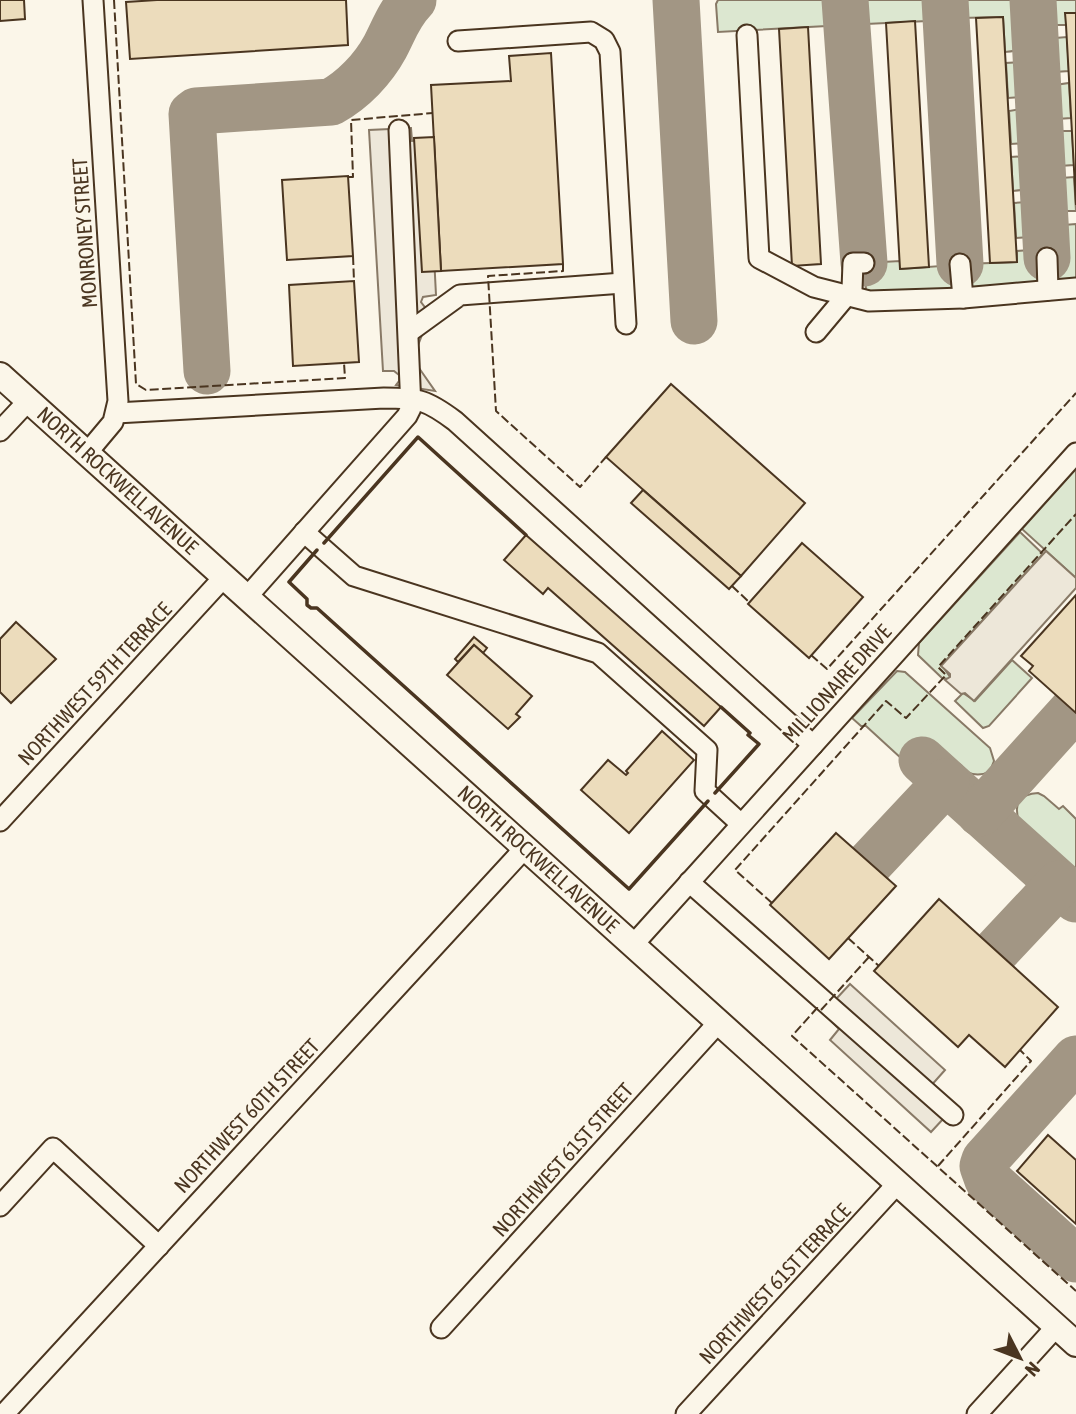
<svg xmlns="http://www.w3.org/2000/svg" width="1076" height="1414" viewBox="0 0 1076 1414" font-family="'Asap Condensed',sans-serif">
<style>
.green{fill:#dce7d0;stroke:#887966;stroke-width:2}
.parking{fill:#ede7d9;stroke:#887966;stroke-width:2}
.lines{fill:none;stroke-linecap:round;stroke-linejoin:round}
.taxiway{stroke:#a29684;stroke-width:47}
.building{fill:#ecdcbc;stroke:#4a3520;stroke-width:2}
.minor-casing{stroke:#4a3520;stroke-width:23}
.major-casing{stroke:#4a3520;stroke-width:28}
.minor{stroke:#fbf6e9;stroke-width:19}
.major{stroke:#fbf6e9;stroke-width:24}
.fence{stroke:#4a3520;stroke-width:2;stroke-dasharray:9 3.5;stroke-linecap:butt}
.wall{stroke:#4a3520;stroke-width:3.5}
.labels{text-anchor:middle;stroke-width:5;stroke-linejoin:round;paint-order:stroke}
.street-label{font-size:21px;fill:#4a3520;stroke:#fbf6e9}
</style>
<rect width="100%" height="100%" fill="#fbf6e9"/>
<g class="green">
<polygon points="718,0 833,0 834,20 827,26 718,32 716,4"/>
<polygon points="858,0 931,0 932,15 927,21 866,24 859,19"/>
<path d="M 956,0 L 1024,0 L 1026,42 C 1022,51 1015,51 1005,52 L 1003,17 L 960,18 L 957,15 Z"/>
<polygon points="1043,0 1076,0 1076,13 1066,13 1066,25 1050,25 1044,17"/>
<polygon points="1067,37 1069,71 1054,72 1047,66 1046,45 1055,38"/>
<polygon points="1020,62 1028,71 1028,89 1020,97 1008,98 1006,63"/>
<polygon points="1069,83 1071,118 1057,119 1050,112 1049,90 1055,85"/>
<polygon points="1021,109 1030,117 1031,135 1025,143 1011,144 1009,111"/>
<polygon points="1059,131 1072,131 1074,165 1059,166 1052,159 1051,139"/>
<polygon points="1025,156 1033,163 1034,182 1029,189 1013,191 1011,157"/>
<polygon points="1074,177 1076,211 1062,211 1055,205 1054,184 1061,178"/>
<polygon points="1027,202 1036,210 1037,229 1030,237 1016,238 1014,203"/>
<polygon points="1076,224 1076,282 1054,282 1052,259 1058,258 1057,232 1064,225"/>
<polygon points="1030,250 1039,261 1040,283 972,291 964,264 1017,262 1017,251"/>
<polygon points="900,261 901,269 954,265 955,293 869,293 866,290 864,263"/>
<polygon points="1076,469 1076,578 1022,529"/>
<polygon points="1020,532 1043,554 942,665 950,677 948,679 942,678 918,655 919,643"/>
<polygon points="1012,660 1032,678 989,726 983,728 955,701 963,693 975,701"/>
<path d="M 897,671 L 905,672 L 990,748 L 994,761 L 990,771 C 968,784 953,759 936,746 L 914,770 L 866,726 L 861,726 L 852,718 Z"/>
<path d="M 1038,793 L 1044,796 L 1059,809 L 1063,806 L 1076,819 L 1076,872 L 1019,821 C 1013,803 1020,794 1038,793 Z"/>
</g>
<g class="parking">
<polygon points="411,128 412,141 428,140 436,295 423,297 421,302 437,323 422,335 417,348 419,368 435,391 396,385 399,381 399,375 394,371 383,371 369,130"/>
<polygon points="1046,551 1076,578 1076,588 974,701 965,693 961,694 945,680 950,677 950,674 941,666"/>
<polygon points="850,984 945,1070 921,1097 944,1118 931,1132 830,1040 839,1029 823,1013"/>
</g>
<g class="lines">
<g class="taxiway">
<polyline points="676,0 694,321"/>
<polyline points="845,0 864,263"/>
<polyline points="945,0 960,264"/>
<polyline points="1033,0 1047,258"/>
<path d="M 207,371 L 192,114 L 196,111 L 331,102 C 353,90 373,69 385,47 C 394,30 399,14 413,0"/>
<polyline points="922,760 1076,899"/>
<polyline points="980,813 1073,710"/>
<polyline points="870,863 946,782"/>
<polyline points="996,951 1059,884"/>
<polyline points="1076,1059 985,1160 983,1166 988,1180 1076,1259"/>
</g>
</g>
<g class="building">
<polygon points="0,0 24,0 25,19 0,21"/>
<polygon points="157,0 346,0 348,45 130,59 126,2"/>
<polygon points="1065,13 1076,13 1076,205 1066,25"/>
<polygon points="1003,17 1017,262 990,263 976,18"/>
<polygon points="915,21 929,267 900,269 886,23"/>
<polygon points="808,27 821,264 792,266 779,29"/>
<polygon points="551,53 563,264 441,271 431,85 511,81 509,56"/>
<polygon points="434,137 441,271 422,272 414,138"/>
<polygon points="348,176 353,256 287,260 282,180"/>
<polygon points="354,281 359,362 293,366 289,285"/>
<polygon points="671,384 805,503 741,576 606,457"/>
<polygon points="643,490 741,576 729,589 631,503"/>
<polygon points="526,535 721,707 704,726 548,588 543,594 504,560"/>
<polygon points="802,543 863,597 809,658 748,604"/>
<polygon points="1076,595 1076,713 1029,671 1033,666 1021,656"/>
<polygon points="16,622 56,659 11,703 0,692 0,639"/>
<polygon points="474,637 487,648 483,653 474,645 458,662 455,659"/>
<polygon points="474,645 532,696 516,714 520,717 508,729 447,675"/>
<polygon points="662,731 694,760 629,833 581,790 608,760 626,775 628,773 626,771"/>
<polygon points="836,833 896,886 829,959 770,905"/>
<polygon points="939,899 1058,1007 1005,1067 969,1035 958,1047 874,971"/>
<polygon points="1048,1135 1076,1160 1076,1224 1017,1171"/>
</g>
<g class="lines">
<defs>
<g id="minor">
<polyline points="747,35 759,258 814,287 869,301 963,298 1076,288"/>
<polyline points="458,41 591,32 604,40 610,52 626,324"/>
<polyline points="1047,258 1048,290"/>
<polyline points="960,264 963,298"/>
<polyline points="409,332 460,295 623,283"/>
<polyline points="816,332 852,289 853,263 864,263"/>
<path d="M 116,413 L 384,398 C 419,398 427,400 455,421 L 813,745"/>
<polyline points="0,431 29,400"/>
<polyline points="87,453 113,422 118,401 93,0"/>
<polyline points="304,532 354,576 598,653 707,750 705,791 741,824"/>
<polyline points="247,597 407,416 411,408 399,130"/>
<polyline points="0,821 224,577"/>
<polyline points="689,882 953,1115"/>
<polyline points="632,946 1076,453"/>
<polyline points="0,1206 53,1148 159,1246"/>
<polyline points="441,1328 718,1023"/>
<polyline points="4,1414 524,849"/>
<polyline points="686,1414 897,1184"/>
<polyline points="977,1414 1056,1327"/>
</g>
<g id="major">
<path id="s1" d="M 0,375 L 1076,1344"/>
</g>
</defs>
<use href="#minor" class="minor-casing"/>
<use href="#major" class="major-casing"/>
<use href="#minor" class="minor"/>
<use href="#major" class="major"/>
<g class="fence">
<polyline points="114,0 136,384 146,390 345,378 344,363"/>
<polyline points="348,177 353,177 351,120 433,113"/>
<polyline points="353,256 354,281"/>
<polyline points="563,264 563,271 488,276 496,411 580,487 606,457"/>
<polyline points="732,586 749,602"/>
<polyline points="811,655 827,669 1076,393"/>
<polyline points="772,903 735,870 886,701 906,718 946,675 938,667 1076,514"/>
<polyline points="848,938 879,966"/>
<polyline points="869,957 821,1010 817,1008 792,1036 1076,1291"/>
<polyline points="938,1166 1031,1061 1020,1050"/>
</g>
<g class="wall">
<polyline points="324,543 418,437 526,535"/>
<polyline points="317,550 289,582 307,599 307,605 311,608 317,608 629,889 708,801"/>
<polyline points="715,793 759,744 748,735 750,733 721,707"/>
</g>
</g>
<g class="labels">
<g class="street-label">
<text transform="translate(85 233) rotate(-94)" y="7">MONRONEY STREET</text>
<text dy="7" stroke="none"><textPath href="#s1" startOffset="158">NORTH ROCKWELL AVENUE</textPath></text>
<text transform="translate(95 684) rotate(-47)" y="7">NORTHWEST 59TH TERRACE</text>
<text transform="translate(837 684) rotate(-48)" y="7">MILLIONAIRE DRIVE</text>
<text dy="7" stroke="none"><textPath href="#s1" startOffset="724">NORTH ROCKWELL AVENUE</textPath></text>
<text transform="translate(247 1116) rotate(-47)" y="7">NORTHWEST 60TH STREET</text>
<text transform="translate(563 1160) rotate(-48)" y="7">NORTHWEST 61ST STREET</text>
<text transform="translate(775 1284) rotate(-47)" y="7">NORTHWEST 61ST TERRACE</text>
</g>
</g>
<g transform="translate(1020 1358) rotate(132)" stroke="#fbf6e9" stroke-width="5" paint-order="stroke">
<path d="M0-5L12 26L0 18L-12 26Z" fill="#4a3520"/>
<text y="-10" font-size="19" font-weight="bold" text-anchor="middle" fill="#4a3520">N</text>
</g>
</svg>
